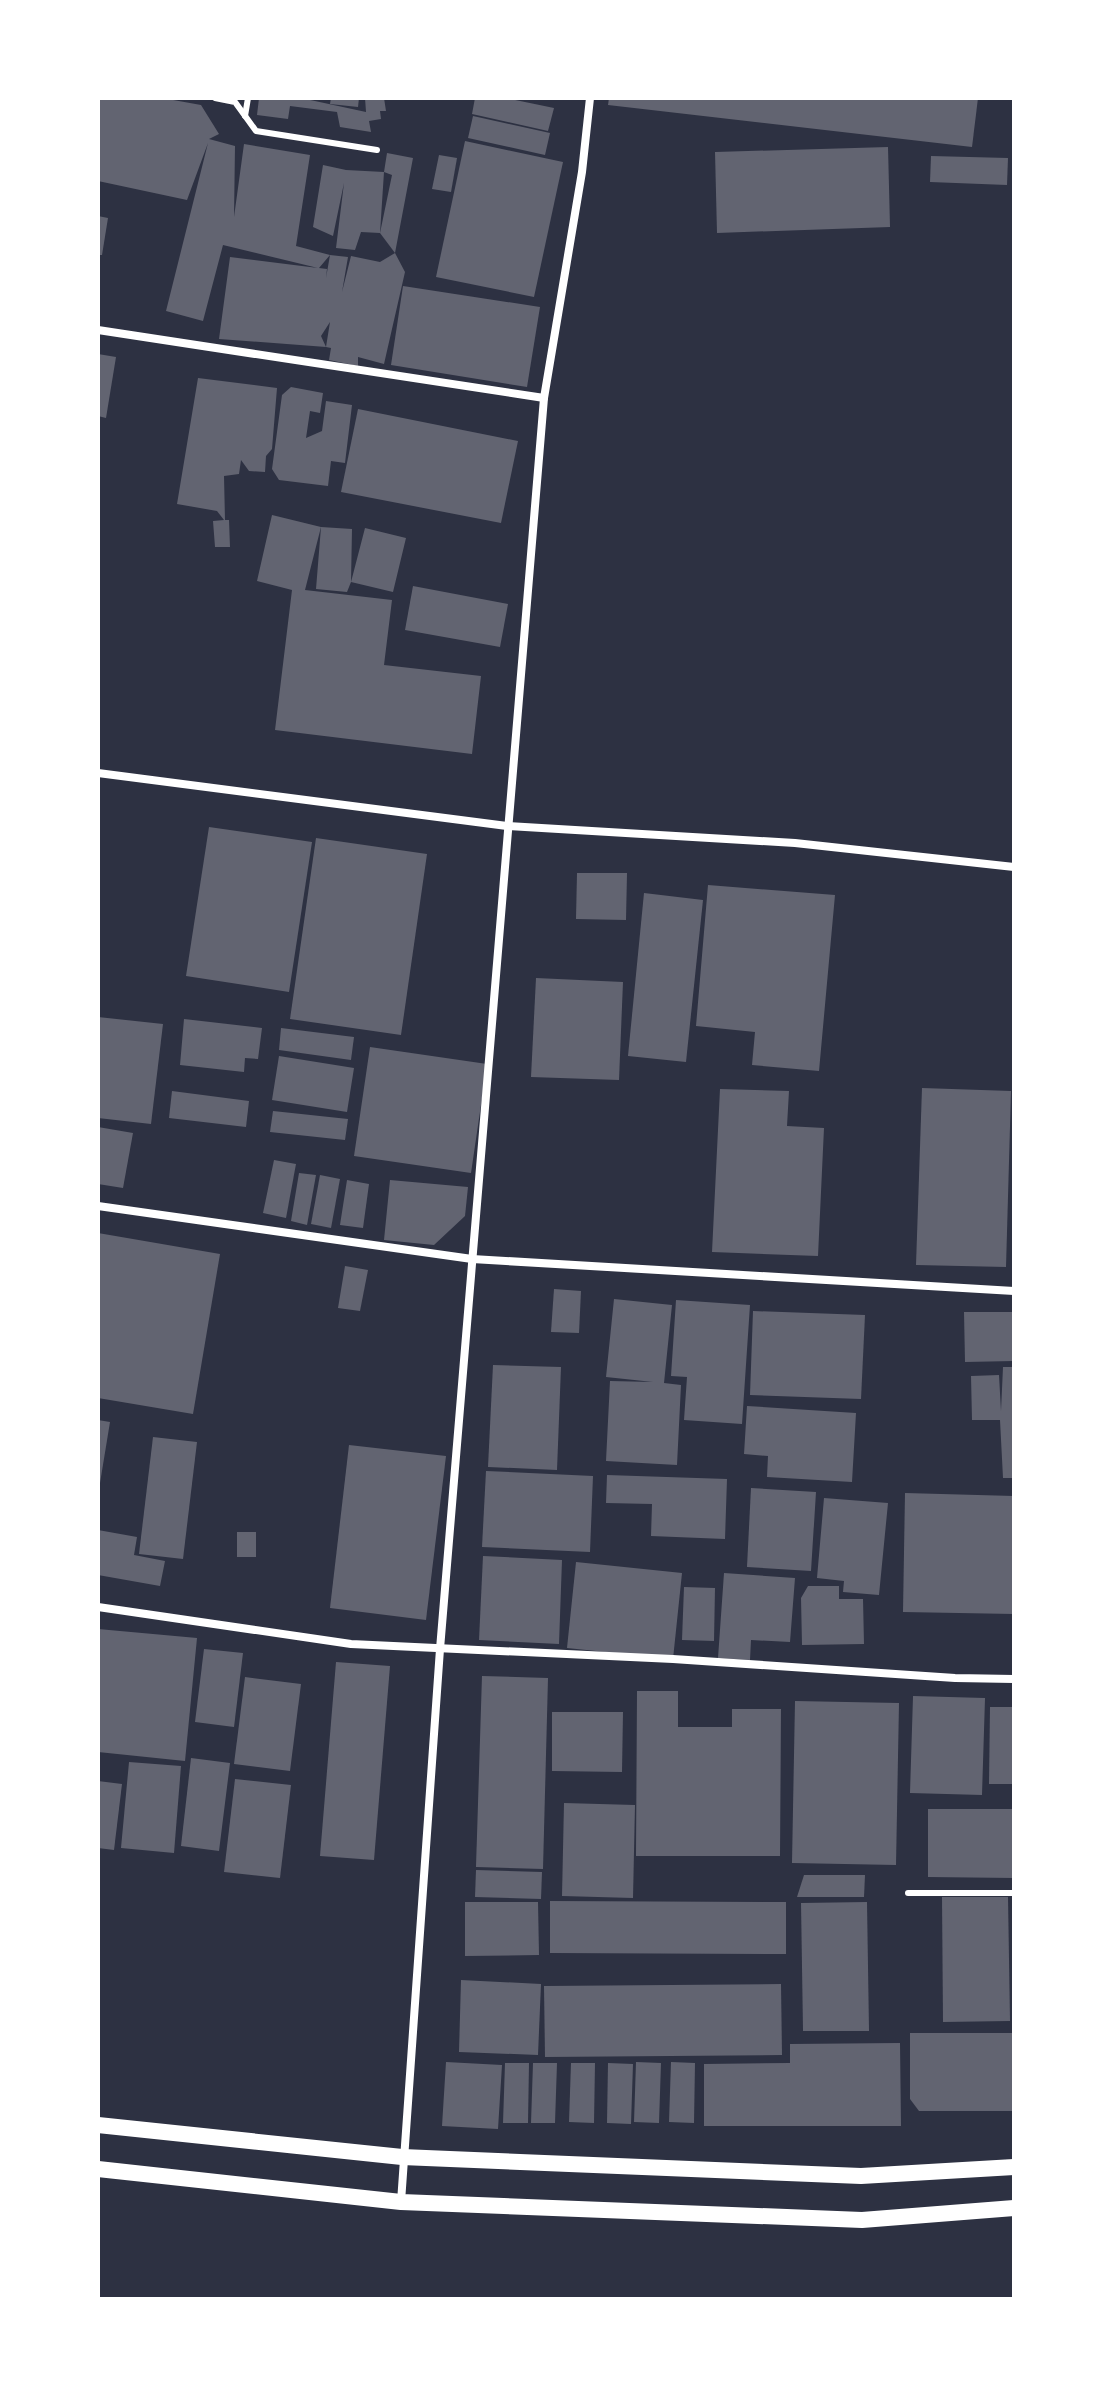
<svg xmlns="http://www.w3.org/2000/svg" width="1112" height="2397" viewBox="0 0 1112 2397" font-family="Montserrat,sans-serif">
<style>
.building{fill:#626471}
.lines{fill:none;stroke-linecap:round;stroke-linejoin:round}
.service{stroke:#fff;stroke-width:6}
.minor{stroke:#fff;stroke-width:8}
.secondary{stroke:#fff;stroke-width:16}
</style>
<rect width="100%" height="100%" fill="#2d3142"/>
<g class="building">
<polygon points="98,98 162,98 201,105 219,134 209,139 235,146 234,217 244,144 310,155 296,246 330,255 319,268 327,269 326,278 330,255 348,257 342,292 351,256 380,262 395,253 380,233 392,175 384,172 387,153 413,158 395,253 405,272 384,364 358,357 358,366 329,360 331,348 326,347 330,322 321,336 326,347 219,339 230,257 318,268 223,245 203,321 166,311 208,143 187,200 98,181"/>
<polygon points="259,98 301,98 366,112 365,98 384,98 386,111 380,111 381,119 369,121 371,132 340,127 337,112 290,106 288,119 257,115"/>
<polygon points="331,98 359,98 358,107 330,104"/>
<polygon points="475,98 506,98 554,108 548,131 472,114"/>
<polygon points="609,98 978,98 972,147 608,105"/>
<polygon points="473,116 550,133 545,155 468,138"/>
<polygon points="465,141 563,162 534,297 436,277"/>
<polygon points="888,147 890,227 717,233 715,152"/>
<polygon points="439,155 457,158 451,192 432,189"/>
<polygon points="931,156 1008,158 1007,185 930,182"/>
<polygon points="323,165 346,170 384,172 380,233 361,232 355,250 336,248 344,183 333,236 313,227"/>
<polygon points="98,216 108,218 102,255 98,255"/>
<polygon points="403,286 540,307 527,387 391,365"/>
<polygon points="98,354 116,357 106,418 98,416"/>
<polygon points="198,378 277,388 272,449 266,456 265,472 249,471 241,460 239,474 224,476 225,520 229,520 230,547 215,547 213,521 224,520 217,511 177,504"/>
<polygon points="291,387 323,393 320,413 310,411 306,438 322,431 326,401 352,405 345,463 331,461 328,486 279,480 272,469 282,395"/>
<polygon points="358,409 518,441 501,523 341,492"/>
<polygon points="272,515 321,527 305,590 392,600 384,665 481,676 472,754 275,730 292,590 257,581"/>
<polygon points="321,527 352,529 351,582 365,528 406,538 393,592 351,582 347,592 316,589"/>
<polygon points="413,586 508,604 500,647 405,630"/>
<polygon points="209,827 312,842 289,992 186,976"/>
<polygon points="316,838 427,854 401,1035 290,1019"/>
<polygon points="577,873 627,873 626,920 576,919"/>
<polygon points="708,885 835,895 819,1071 752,1065 755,1032 696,1026"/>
<polygon points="644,893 703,900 686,1062 628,1056"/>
<polygon points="536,978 623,982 619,1080 531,1077"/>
<polygon points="98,1017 163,1024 151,1124 98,1118"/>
<polygon points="184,1019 262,1028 258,1059 245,1058 244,1072 180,1065"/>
<polygon points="281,1028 354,1037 351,1060 279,1050"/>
<polygon points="370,1047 487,1064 471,1173 354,1156"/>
<polygon points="279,1056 354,1068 347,1112 272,1100"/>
<polygon points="922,1088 1011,1091 1006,1267 916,1265"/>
<polygon points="720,1089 789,1091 787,1126 824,1128 818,1256 712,1252"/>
<polygon points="172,1091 249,1101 246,1127 169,1118"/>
<polygon points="273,1111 348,1119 345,1140 270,1132"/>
<polygon points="98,1127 133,1133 123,1188 98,1184"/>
<polygon points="274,1160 296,1164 286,1218 263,1213"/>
<polygon points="299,1173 316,1175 307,1225 291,1221"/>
<polygon points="320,1175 340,1179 331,1228 311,1224"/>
<polygon points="347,1180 369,1184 363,1228 340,1225"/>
<polygon points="390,1180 468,1187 465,1216 434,1245 384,1240"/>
<polygon points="98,1233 220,1254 193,1414 98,1398"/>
<polygon points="345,1266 368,1270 360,1311 338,1308"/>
<polygon points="554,1289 581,1291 579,1333 551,1332"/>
<polygon points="614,1299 672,1305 664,1383 681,1385 677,1465 606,1461 610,1381 653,1382 606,1377"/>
<polygon points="676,1300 750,1305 742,1424 684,1420 687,1377 671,1376"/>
<polygon points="753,1311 865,1315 861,1399 750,1395"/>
<polygon points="964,1312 1014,1312 1014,1361 965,1362"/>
<polygon points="493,1365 561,1367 557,1470 488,1467"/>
<polygon points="1003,1367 1014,1367 1014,1478 1003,1478 1000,1420 972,1420 971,1376 999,1375 1001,1411"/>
<polygon points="747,1406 856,1413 852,1482 767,1477 768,1456 744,1454"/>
<polygon points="98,1420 110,1422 100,1483 98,1483"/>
<polygon points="153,1437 197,1442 183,1559 139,1554"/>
<polygon points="349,1445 446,1456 426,1620 330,1608"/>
<polygon points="486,1471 593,1476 590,1552 482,1547"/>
<polygon points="607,1475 727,1479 725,1539 651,1536 652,1504 606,1503"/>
<polygon points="751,1488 816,1492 811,1571 747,1567"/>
<polygon points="905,1493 1014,1496 1014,1614 903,1612"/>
<polygon points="824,1498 888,1503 879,1595 843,1592 844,1581 817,1578"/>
<polygon points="98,1530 137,1537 134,1555 165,1561 160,1586 98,1575"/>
<rect x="237" y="1532" width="19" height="25"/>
<polygon points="483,1556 562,1560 559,1644 479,1640"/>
<polygon points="576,1562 682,1573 673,1659 567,1648"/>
<polygon points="724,1573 795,1578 790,1642 751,1640 750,1660 718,1658"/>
<polygon points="808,1586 839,1586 839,1599 863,1599 864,1644 802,1645 801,1598"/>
<polygon points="684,1587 715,1588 714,1641 682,1640"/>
<polygon points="98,1629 197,1638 185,1761 98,1752"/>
<polygon points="204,1649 243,1653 234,1727 195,1722"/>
<polygon points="336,1662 390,1666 374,1860 320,1856"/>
<polygon points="482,1676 548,1678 543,1869 476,1867"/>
<polygon points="245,1677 301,1684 290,1771 234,1764"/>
<polygon points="637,1691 678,1691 678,1727 732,1727 732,1709 781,1709 780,1856 636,1856"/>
<polygon points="913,1696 985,1698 982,1795 910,1793"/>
<polygon points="795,1701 899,1703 896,1865 792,1863"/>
<polygon points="990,1707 1014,1707 1014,1784 989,1784"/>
<polygon points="552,1712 623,1712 622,1772 552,1771"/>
<polygon points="191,1758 230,1763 219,1851 181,1846"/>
<polygon points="129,1762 181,1766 174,1853 121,1848"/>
<polygon points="235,1779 291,1785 280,1878 224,1872"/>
<polygon points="98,1781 122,1784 114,1850 98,1848"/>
<polygon points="564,1803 635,1805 633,1898 562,1896"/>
<polygon points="928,1809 1014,1809 1014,1878 928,1877"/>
<polygon points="476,1870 542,1872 541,1899 475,1897"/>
<polygon points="804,1875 865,1875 864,1897 797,1897"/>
<polygon points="942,1897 1008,1897 1010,2021 943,2022"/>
<polygon points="550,1901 786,1902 786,1954 550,1953"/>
<polygon points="465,1902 538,1902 539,1955 465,1956"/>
<polygon points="867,1902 869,2031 803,2031 801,1903"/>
<polygon points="461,1980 541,1984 538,2055 459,2052"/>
<polygon points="781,1984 782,2055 545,2057 544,1986"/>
<polygon points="910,2033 1014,2033 1014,2111 919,2111 910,2099"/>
<polygon points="900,2043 901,2126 704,2126 704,2064 790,2063 790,2044"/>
<polygon points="446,2062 502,2065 498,2129 442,2126"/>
<polygon points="636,2062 661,2063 659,2123 634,2122"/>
<polygon points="671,2062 695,2063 694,2123 669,2122"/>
<polygon points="505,2063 529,2063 528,2123 503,2123"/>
<polygon points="533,2063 557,2063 555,2123 531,2123"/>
<polygon points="571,2063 595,2063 594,2123 569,2122"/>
<polygon points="608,2063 633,2064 631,2124 607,2123"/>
</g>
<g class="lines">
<g class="service">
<polyline points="215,98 235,102 256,131 377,150"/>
<polyline points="245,116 248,98"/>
<polyline points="908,1893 1014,1893"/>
</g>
<g class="minor">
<polyline points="98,330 544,398"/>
<polyline points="98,773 507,826 795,843 1014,867"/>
<polyline points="98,1206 472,1259 1014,1291"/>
<polyline points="98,1607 351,1644 673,1659 955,1678 1014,1679"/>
<polyline points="401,2202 440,1649 544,398 582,172 590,98"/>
</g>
<g class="secondary">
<polyline points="98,2125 402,2157 861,2176 1014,2167"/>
<polyline points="98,2169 401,2202 862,2220 1014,2208"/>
</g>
</g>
<rect width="1112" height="2397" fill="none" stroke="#ffffff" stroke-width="200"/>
</svg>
